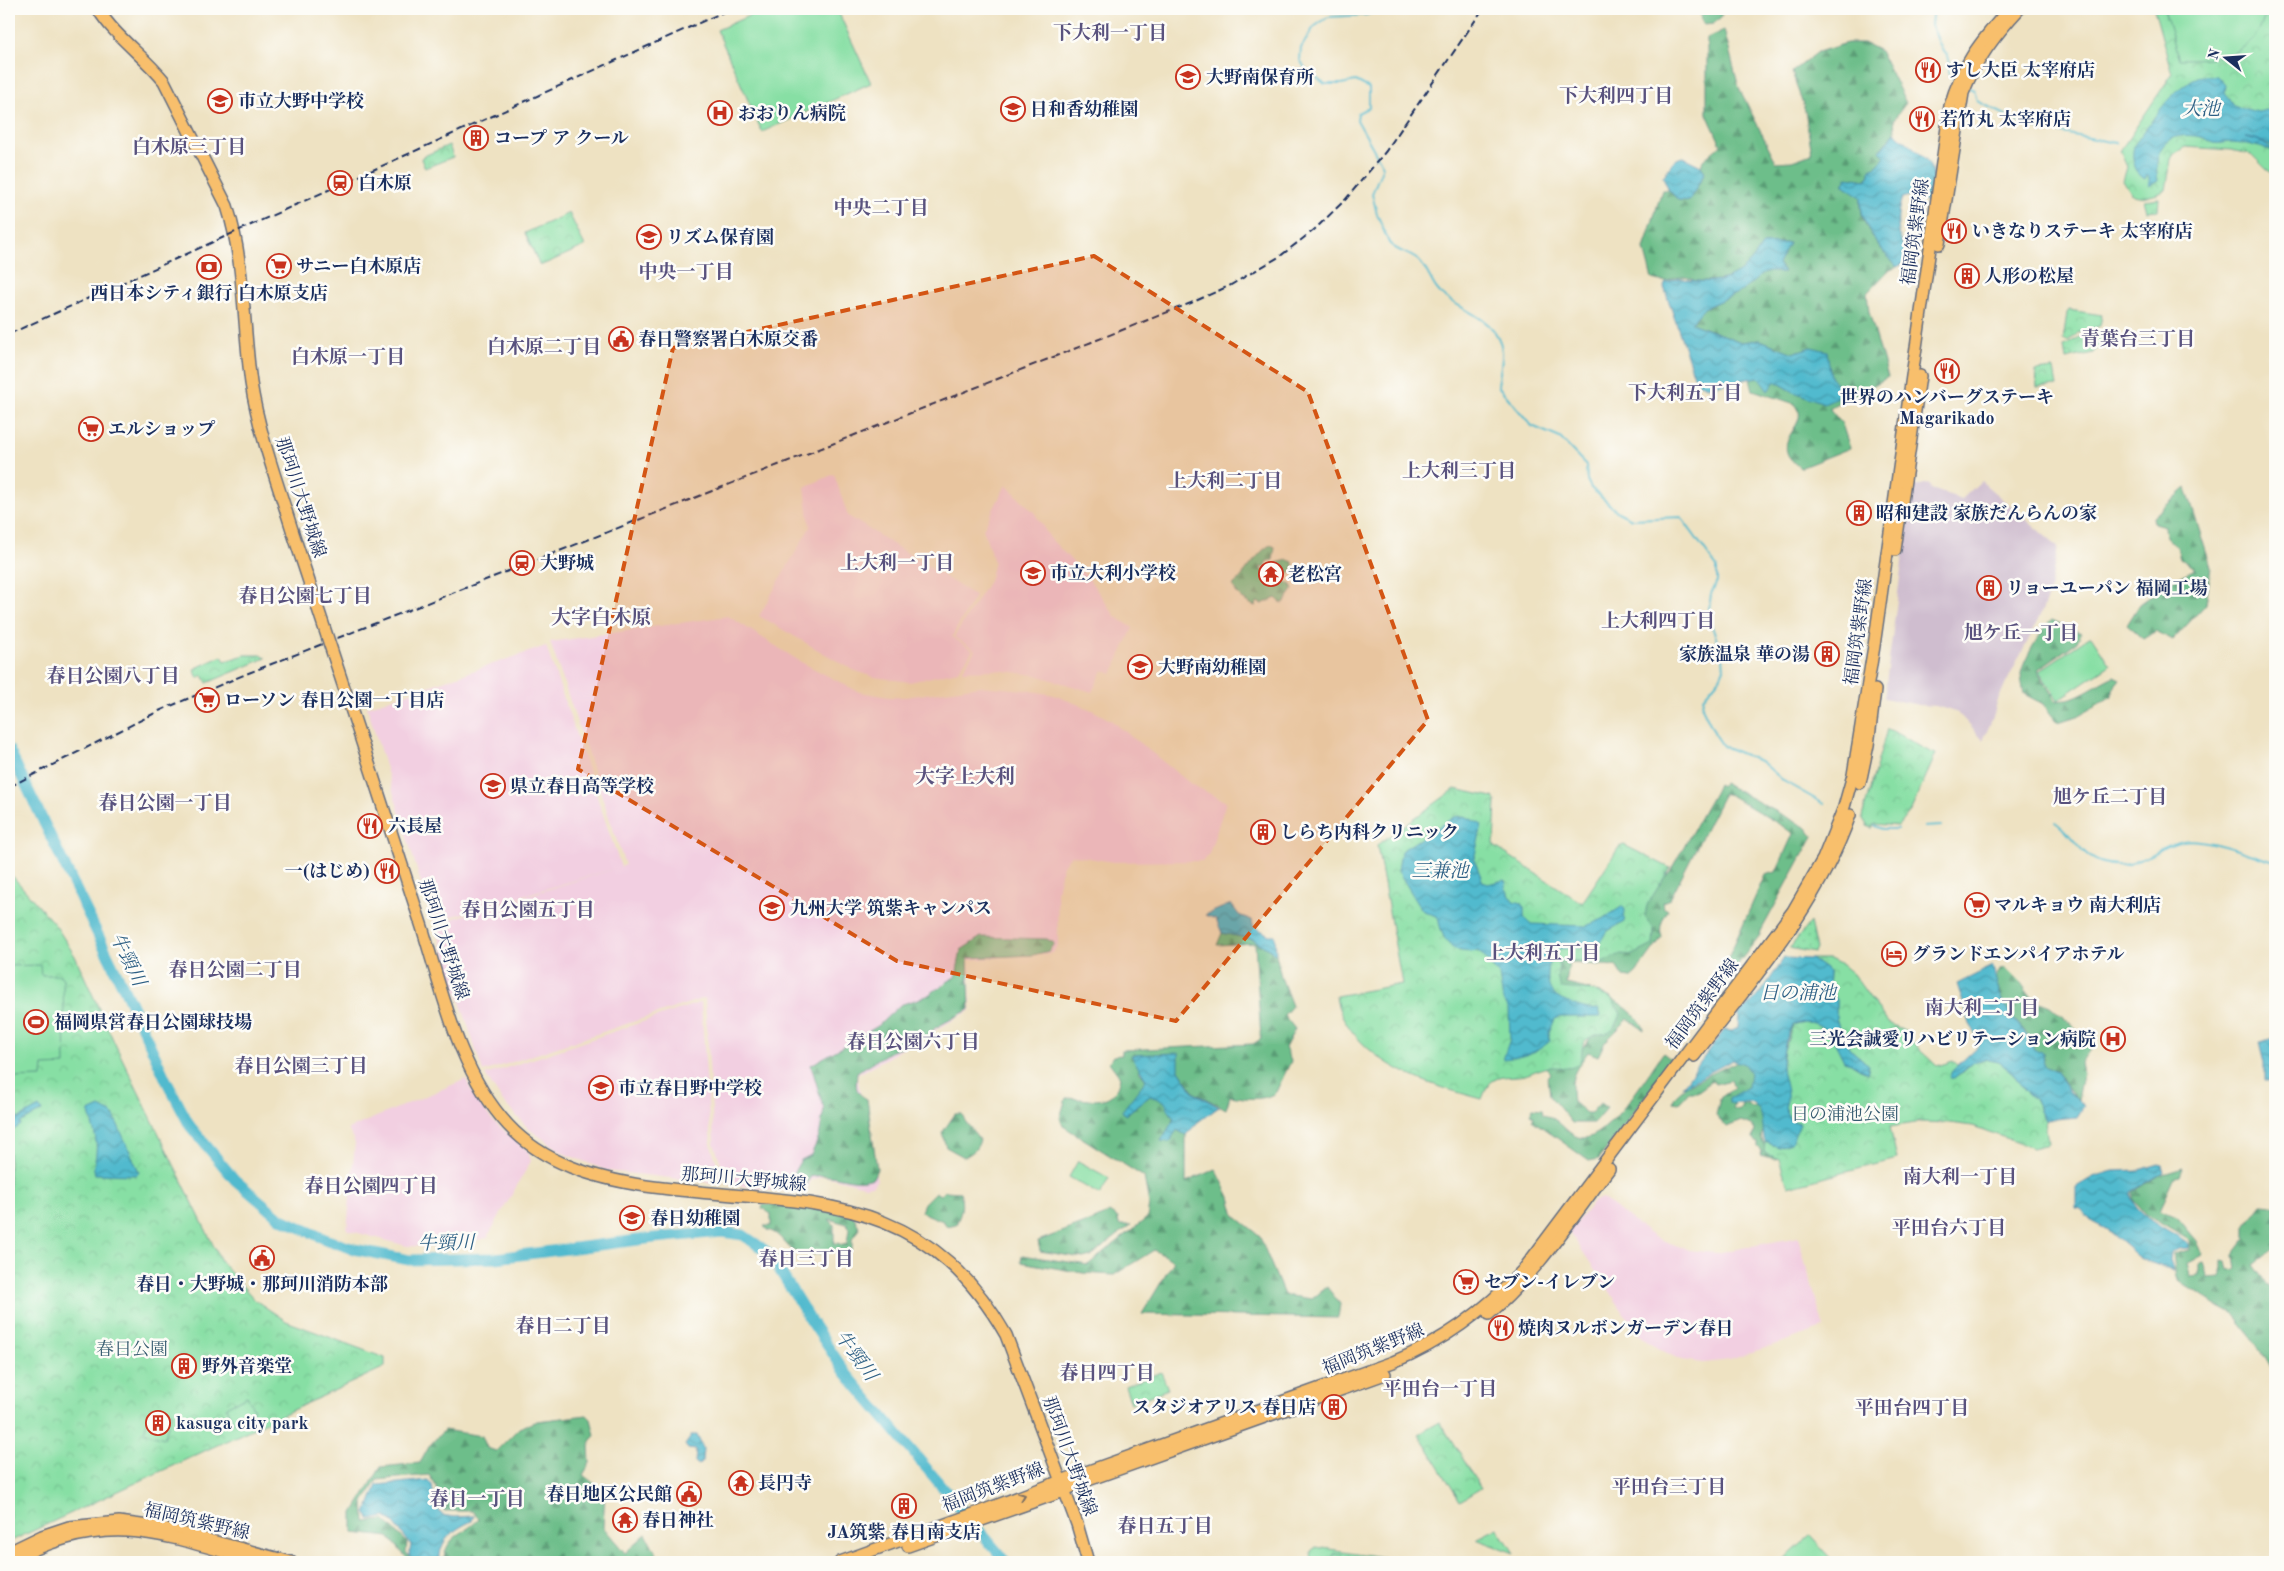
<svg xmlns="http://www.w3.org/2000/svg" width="2284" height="1571" viewBox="0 0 2284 1571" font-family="'Old Standard TT','Noto Serif JP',serif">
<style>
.built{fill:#f2cfe1}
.industrial{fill:#cfbdcf}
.grass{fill:url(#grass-dots);stroke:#518781}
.forest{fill:url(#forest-firs);stroke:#447674;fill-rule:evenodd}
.park{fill:url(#park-crowns);stroke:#518781}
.garden{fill:#87dfa4;stroke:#518781}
.water{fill:url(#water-waves);stroke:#367496}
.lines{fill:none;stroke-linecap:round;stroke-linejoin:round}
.stream{stroke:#51bace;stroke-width:2}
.river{stroke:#51bace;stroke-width:11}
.major-casing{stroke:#656e81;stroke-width:14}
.major{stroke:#f8bf6c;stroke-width:11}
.rail{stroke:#1b2f5e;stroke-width:2;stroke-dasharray:8 4;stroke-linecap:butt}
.major-bridge-casing{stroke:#656e81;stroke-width:14;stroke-linecap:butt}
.major-bridge{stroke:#f8bf6c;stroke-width:11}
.oneway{stroke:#7e7064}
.marked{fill:#d45514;fill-opacity:0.2;stroke:#d45514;stroke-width:4;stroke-dasharray:10 6;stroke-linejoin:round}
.labels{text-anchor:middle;stroke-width:5;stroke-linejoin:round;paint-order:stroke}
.poi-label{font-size:18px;font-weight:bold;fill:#1b2f5e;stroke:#fdfcf7;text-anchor:start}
.street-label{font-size:18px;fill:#1b2f5e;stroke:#fdfcf7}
.park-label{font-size:18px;fill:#365b70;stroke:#fdfcf7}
.neighbourhood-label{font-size:19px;font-weight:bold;fill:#59527e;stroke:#fdfcf7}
.water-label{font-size:19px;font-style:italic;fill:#2e6085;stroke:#fdfcf7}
.quarter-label{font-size:20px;font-weight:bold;fill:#59527e;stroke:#fdfcf7}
</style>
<defs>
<pattern id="grass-dots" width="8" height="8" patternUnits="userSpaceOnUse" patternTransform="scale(1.25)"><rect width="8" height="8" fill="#87dfa4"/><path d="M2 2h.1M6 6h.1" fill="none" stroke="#74c090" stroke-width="1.8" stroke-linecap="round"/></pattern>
<pattern id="forest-firs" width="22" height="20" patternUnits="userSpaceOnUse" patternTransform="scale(1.25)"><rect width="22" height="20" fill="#6dbe8a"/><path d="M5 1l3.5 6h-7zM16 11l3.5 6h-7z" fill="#599b74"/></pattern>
<pattern id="park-crowns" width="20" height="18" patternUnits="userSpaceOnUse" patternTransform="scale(1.25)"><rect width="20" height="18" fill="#87dfa4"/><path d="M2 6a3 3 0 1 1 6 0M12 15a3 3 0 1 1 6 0" fill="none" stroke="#74c090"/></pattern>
<pattern id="water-waves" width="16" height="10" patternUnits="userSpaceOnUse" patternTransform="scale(1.25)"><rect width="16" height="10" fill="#51bace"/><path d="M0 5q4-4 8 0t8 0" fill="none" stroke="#4298aa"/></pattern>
</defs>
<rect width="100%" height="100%" fill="#fdfcf7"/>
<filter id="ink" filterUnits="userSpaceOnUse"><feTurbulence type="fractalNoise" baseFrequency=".02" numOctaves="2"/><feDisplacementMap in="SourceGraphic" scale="10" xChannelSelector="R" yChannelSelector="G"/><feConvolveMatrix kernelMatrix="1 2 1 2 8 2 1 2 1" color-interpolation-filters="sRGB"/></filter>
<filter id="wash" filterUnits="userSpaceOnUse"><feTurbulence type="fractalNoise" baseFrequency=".0096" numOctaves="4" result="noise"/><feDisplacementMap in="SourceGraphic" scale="20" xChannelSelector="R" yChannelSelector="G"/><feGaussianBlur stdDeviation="1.12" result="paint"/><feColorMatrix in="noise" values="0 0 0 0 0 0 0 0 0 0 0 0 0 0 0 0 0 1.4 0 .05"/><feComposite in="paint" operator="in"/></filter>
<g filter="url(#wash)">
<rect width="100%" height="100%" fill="#eee2c2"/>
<g class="built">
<polygon points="834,474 848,516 975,596 952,637 973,650 958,671 910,682 874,677 853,670 759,616 810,527 805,487"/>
<polygon points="1006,485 1034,512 1050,538 1089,579 1115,616 1133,628 1112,674 1103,670 1092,692 1036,675 996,670 962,671 975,650 954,637 989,581 994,562 983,529"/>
<polygon points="728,616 801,662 859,692 889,697 906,697 980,686 1026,690 1054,695 1092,710 1112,721 1191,784 1226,802 1209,854 1202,861 1113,862 1071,855 1063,865 1057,892 1058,944 1053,953 969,960 971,1010 857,1075 877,1181 873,1185 865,1186 824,1176 811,1180 805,1194 728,1184 714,1144 705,998 483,1072 435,924 617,868 433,922 367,707 546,646 621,867 625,865 550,642"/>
<polygon points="701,1002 711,1145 724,1184 608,1171 563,1153 529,1129 503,1102 485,1075"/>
<polygon points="466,1079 474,1096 492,1120 528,1151 531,1161 487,1238 440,1247 407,1246 347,1230 355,1143 348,1129"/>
<polygon points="1602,1198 1654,1237 1689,1250 1716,1253 1798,1237 1824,1328 1730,1360 1704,1363 1682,1360 1657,1348 1640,1335 1632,1325 1569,1231 1594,1201"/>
</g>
<polygon class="industrial" points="1981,481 2058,547 2049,594 2035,627 1999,697 1992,720 1983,740 1958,713 1936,706 1919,705 1884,698 1912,487 1929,483 1931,489 1962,499"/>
<polygon class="grass" points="1810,922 1816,949 1814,953 1790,948"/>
<g class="forest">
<polygon points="1698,9 1720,9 1722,16 1713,24 1704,25"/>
<path d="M 1724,30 L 1739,88 L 1776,162 L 1792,161 L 1812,154 L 1805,111 L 1792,72 L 1818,52 L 1847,43 L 1864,43 L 1880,51 L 1906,103 L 1894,119 L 1895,132 L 1880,150 L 1886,157 L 1877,166 L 1870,169 L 1870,175 L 1865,180 L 1847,177 L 1861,197 C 1858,225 1879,246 1897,267 L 1888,271 L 1867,293 L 1869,312 L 1888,377 C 1869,389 1848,396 1829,408 L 1842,424 L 1850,448 L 1800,468 C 1796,464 1788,458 1787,452 C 1781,434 1810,422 1795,404 L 1753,390 L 1750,378 L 1758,377 L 1768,390 L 1775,381 L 1794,392 L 1831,377 L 1811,347 L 1793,353 L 1760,340 L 1741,342 L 1691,323 L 1704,308 L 1742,291 L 1765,271 L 1783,272 L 1778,264 L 1789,243 L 1763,244 C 1745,274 1732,282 1697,281 C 1692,280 1686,276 1682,277 C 1666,278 1672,285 1652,279 L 1644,249 L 1662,190 L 1669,190 L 1678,200 L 1689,201 L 1705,172 L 1701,166 L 1703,160 L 1721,145 L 1707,114 L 1707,38 Z"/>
<polygon points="2186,488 2211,567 2206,604 2173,640 2156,631 2143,639 2127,625 2140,604 2170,582 2195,569 2180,558 2177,547 2166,537 2165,527 2154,524 2153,517"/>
<path d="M 1271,545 L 1275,547 L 1273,560 L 1267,561 L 1266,567 L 1259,568 L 1273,578 L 1291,584 L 1293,590 L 1284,603 L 1280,602 L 1276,598 L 1262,604 L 1257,602 L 1256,606 C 1247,604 1235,595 1233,585 C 1245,576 1260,548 1271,545 Z"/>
<polygon points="1288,560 1293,562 1293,571 1289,574 1281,574 1276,563"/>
<path d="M 2052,620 L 2081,633 L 2077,642 L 2037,670 L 2056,701 C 2078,700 2094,685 2114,676 L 2120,679 L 2112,689 L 2112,696 L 2078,716 L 2057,722 L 2043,704 L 2024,694 C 2023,688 2021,680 2021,674 C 2022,663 2043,626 2052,620 Z"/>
<path d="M 1723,783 L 1807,828 L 1813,836 L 1761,931 L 1760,935 L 1740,961 L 1720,994 L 1680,1042 L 1676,1039 L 1676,1035 L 1721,974 L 1765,875 L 1776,872 L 1793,834 L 1784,827 L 1728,794 L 1723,795 L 1670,899 L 1662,902 L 1663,907 L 1668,910 C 1663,919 1658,927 1662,937 L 1636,973 L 1630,978 L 1623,977 L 1616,966 L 1569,963 L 1566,984 C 1593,990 1613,995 1633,1014 C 1638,1019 1643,1023 1644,1030 L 1628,1019 L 1605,1042 L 1598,1056 L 1588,1052 C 1573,1074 1570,1075 1573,1102 L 1586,1113 L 1591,1113 L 1600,1103 L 1607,1108 L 1594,1123 L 1572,1123 L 1550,1096 L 1548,1077 L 1551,1073 L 1546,1068 L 1549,1062 C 1565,1056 1588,1052 1592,1032 L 1557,1003 L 1546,966 L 1639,917 L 1656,882 L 1669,873 L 1715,791 L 1718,784 L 1721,786 Z"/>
<path d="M 1222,933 L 1253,939 L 1276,954 L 1281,977 L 1292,1006 L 1284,1015 L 1295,1029 L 1285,1048 L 1291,1061 L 1276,1092 C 1264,1102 1244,1098 1230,1096 L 1226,1109 L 1195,1093 L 1179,1070 L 1138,1070 L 1146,1080 L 1125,1115 L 1150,1096 L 1164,1100 L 1174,1119 L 1177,1130 L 1186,1135 L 1186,1182 L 1216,1169 L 1230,1197 L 1235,1216 L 1259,1235 L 1284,1295 L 1312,1299 L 1327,1287 L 1340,1304 L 1338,1318 L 1142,1314 L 1174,1261 L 1154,1250 L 1114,1275 L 1083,1273 L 1021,1262 L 1022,1255 L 1088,1265 L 1147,1218 L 1149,1204 L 1144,1177 L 1063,1126 L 1060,1118 L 1066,1098 C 1090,1099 1116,1108 1120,1077 L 1109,1062 L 1113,1056 L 1122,1055 L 1122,1050 L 1253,1044 L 1261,1039 L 1255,943 L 1217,945 Z"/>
<path d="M 981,937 L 1047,939 L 1054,943 L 1049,951 L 1033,955 L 968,958 L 970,1009 L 935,1028 L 929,1035 L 888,1053 L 857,1072 C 856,1086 854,1092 867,1099 L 877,1169 L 873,1178 C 850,1186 835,1171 810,1177 L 806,1186 L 789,1189 L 794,1172 L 801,1160 L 811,1155 L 819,1137 L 824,1109 L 811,1065 L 878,1026 L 900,1005 L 927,996 L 956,976 L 961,950 Z"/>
<polygon points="2006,968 2021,983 2032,999 2050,1006 2093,1043 2093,1047 2081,1063 2083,1074 2078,1100 2056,1072 2044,1066 2035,1051 2031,1038 2013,1018 2005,1005 1995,980 2000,969"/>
<path d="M 1663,1053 L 1672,1060 L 1599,1159 L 1589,1161 L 1532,1120 L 1534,1116 L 1530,1114 L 1533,1108 L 1542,1109 L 1543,1115 C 1545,1116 1548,1116 1550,1117 C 1562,1122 1568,1136 1582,1138 C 1608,1141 1649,1072 1663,1053 Z"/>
<polygon points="1740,1060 1750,1069 1754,1083 1737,1098 1733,1109 1739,1111 1742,1104 1748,1104 1750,1107 1761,1106 1767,1132 1763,1132 1761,1136 1764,1146 1786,1149 1785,1156 1775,1159 1761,1155 1762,1151 1758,1147 1758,1143 1753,1139 1755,1130 1751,1125 1741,1121 1727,1127 1716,1115 1720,1098 1734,1088 1731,1080 1715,1084 1712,1081 1697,1092 1689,1092 1679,1103 1673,1102 1675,1096 1686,1086"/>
<path d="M 955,1114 L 962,1114 L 965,1121 L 980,1140 C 977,1149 973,1153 964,1157 L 946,1147 L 942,1133 Z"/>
<polygon points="2183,1168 2180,1176 2175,1177 2160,1210 2177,1217 2197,1241 2203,1255 2187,1264 2190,1276 2200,1275 2200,1264 2204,1263 2209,1278 2221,1277 2221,1260 2226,1261 2228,1270 2236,1269 2234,1255 2246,1239 2246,1225 2262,1204 2275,1205 2275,1249 2254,1265 2275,1294 2275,1375 2256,1342 2234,1315 2215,1305 2176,1278 2173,1254 2189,1250 2189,1240 2146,1215 2133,1200 2133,1192 2160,1175"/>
<path d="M 945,1191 L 960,1192 C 963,1205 962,1212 956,1224 L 947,1226 L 943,1221 L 921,1212 L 924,1203 L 935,1192 L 940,1195 Z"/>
<path d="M 779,1204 L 853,1215 L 860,1229 L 852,1239 L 852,1249 L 844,1257 L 840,1256 L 837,1251 C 824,1253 806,1258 794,1251 C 783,1244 781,1233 767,1230 L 764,1226 L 771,1226 L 771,1214 L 762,1208 L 763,1205 ZM 829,1219 L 847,1224 L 849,1229 L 847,1244 L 843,1245 L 837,1243 L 834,1245 L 834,1225 Z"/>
<polygon points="1109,1212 1118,1218 1119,1225 1131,1225 1091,1256 1083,1258 1040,1251 1038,1241 1104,1216"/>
<path d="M 587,1415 L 591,1419 L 595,1435 L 589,1445 L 590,1463 L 583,1475 L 605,1492 L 603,1527 L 625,1553 L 646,1534 L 661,1562 L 444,1562 C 444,1536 465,1534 479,1519 L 472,1511 L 444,1511 L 437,1500 L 436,1486 L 429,1475 L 377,1480 L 364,1502 L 365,1522 L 384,1520 L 407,1542 L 406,1552 L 412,1562 L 410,1562 L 389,1537 L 353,1533 L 353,1513 L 381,1467 L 420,1463 L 430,1445 L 444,1430 L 482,1436 L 487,1448 L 496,1451 L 519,1428 L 537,1421 Z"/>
</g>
<g class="park">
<path d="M 2154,9 L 2275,9 L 2275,175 L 2266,169 L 2251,154 L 2231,150 L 2185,147 L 2174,154 L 2171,159 L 2166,190 C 2155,196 2143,199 2132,194 L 2123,181 L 2127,167 L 2120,151 L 2172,74 Z"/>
<polygon points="449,145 453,157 425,168 421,159 422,157"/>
<polygon points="2159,198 2158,210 2147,211 2144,200"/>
<polygon points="569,213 585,246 540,266 525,233"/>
<polygon points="2069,310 2102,315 2100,326 2079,332 2068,342 2063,340 2067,313"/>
<path d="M 2103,332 L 2103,343 L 2093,353 L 2066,359 L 2064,347 C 2077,337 2087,333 2103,332 Z"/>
<polygon points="2054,369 2057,386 2037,388 2036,371"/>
<polygon points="245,655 261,655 266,658 207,683 203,675 198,678 194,669 222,656 225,661"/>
<path d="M 1887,729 C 1905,735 1918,748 1936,754 L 1911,810 L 1898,826 L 1874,824 L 1872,828 L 1868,827 L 1862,817 Z"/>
<path d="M 1455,789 L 1493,797 L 1496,801 L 1494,846 L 1582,903 L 1619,847 L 1624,845 L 1670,868 L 1647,905 L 1645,917 L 1654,929 L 1653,945 L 1633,955 L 1621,954 L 1603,962 L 1560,960 L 1557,977 L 1561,988 L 1594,991 L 1612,999 L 1621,1014 C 1610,1043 1604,1027 1586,1040 C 1579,1046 1585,1058 1577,1065 C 1570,1070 1562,1067 1554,1067 C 1543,1066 1535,1072 1525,1075 C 1516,1077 1502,1075 1494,1080 C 1487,1084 1485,1092 1482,1099 C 1434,1086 1387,1073 1354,1034 C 1346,1023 1337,1010 1336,996 L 1402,984 L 1377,845 Z"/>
<polygon points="9,872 56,926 75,956 116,1046 222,1263 255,1300 286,1321 385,1358 385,1367 9,1542"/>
<path d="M 1811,959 L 1830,959 L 1842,965 L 1853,974 L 1888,1023 L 1909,1032 L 1908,1039 L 1937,1066 L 1953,1061 L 1959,1066 L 1952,1071 L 1950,1078 L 1960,1074 L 1973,1062 L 1984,1059 L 1999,1062 L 2013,1073 L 2024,1090 L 2035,1100 L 2045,1120 L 2048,1144 L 2032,1148 L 1973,1126 L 1949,1123 L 1920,1122 L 1890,1127 L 1897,1159 L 1788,1187 L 1779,1159 L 1764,1152 L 1765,1142 L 1779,1147 L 1800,1124 L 1790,1119 L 1785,1108 L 1782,1066 L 1784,1050 L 1793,1025 C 1826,1012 1832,1044 1850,1062 C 1854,1066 1861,1069 1867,1073 L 1869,1065 L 1851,1050 L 1842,1037 L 1836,1018 L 1836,1000 L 1828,989 L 1829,972 Z"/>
<polygon points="1161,1372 1168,1389 1131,1403 1125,1386"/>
<polygon points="1440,1422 1481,1488 1460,1501 1419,1434"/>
<polygon points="1498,1528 1514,1553 1476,1539"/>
<polygon points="1316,1547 1409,1561 1409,1562 1312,1562 1311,1551"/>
</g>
<g class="garden">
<polygon points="764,9 837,9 871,83 762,132 717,30"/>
<path d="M 2164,9 L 2267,9 C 2255,57 2222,59 2179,59 Z"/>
<polygon points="2091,636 2110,665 2058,700 2039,671"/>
<polygon points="40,965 41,975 60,975 63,979 65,1065 43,1066 42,1077 9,1078 9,966"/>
<polygon points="1078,1161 1109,1178 1100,1195 1069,1177"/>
<polygon points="247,1396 254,1410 233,1421 226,1407"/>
<polygon points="151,1407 172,1413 164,1438 144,1432"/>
<polygon points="1810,1536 1834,1562 1781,1562"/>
<polygon points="1334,1553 1396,1562 1332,1562"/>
</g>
<g class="water">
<path d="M 2217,76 L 2225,85 L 2224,92 L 2233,106 L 2258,112 L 2267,110 L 2275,113 L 2275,147 C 2264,145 2257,137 2245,137 L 2258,140 L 2275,151 C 2261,148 2248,143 2233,142 C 2227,142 2220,144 2214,143 C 2209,142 2207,138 2201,137 C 2167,130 2152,148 2158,181 L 2149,186 L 2149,178 L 2147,175 L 2145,179 C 2134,173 2130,155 2135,144 C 2152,122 2171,88 2198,77 C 2203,75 2211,76 2217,76 Z"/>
<path d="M 1895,132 C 1926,160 1939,159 1930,204 C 1920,197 1913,194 1902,198 C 1893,224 1900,237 1908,261 L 1897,267 C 1879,246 1859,225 1861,197 L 1843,185 L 1847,177 L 1866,180 L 1870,175 L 1870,169 L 1877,166 L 1885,157 L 1880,151 Z"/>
<path d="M 1683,157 L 1701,166 L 1705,172 L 1689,201 L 1678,200 L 1669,190 L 1663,177 C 1669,169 1673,158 1683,157 Z"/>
<path d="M 1789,243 L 1778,264 L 1784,272 L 1765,272 L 1742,291 L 1704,308 L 1691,323 L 1741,342 L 1760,340 L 1793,353 L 1811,347 L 1827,351 L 1831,377 L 1844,394 L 1824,403 L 1794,392 L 1775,381 L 1768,391 L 1758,377 L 1707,387 L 1696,382 L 1664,287 L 1665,283 C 1684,276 1678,279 1695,281 C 1730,284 1746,272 1763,244 Z"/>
<path d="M 1465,816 L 1482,825 L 1474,859 L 1483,882 L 1488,884 L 1504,880 L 1507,883 L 1505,887 L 1513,901 L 1522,903 L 1524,907 L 1524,918 L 1530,924 L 1586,926 L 1603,919 L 1623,906 L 1625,910 L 1624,922 L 1606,932 L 1601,941 L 1589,947 L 1551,949 C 1548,976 1540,995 1572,1004 C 1582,1008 1589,1010 1599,1009 L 1601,1017 L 1560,1017 L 1555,1019 L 1549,1033 L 1550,1041 C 1535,1054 1522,1057 1503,1059 L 1510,1039 L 1509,1008 L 1503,1001 L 1499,975 L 1479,951 C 1451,955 1443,943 1438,917 L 1422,910 L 1398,871 L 1401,851 L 1454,817 Z"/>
<polygon points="1231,904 1239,915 1252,920 1253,926 1269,935 1275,935 1276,954 1253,939 1222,933 1216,919 1205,915"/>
<path d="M 1784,958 L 1811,959 L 1829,972 L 1828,989 L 1836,1000 L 1836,1018 L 1842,1037 L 1851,1050 L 1869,1065 L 1867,1073 L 1851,1063 L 1844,1061 C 1833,1039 1823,1013 1793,1025 C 1786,1036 1782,1053 1782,1066 C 1783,1082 1791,1093 1785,1108 L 1790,1119 L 1800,1124 L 1791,1143 L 1779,1147 L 1765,1142 C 1761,1131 1767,1107 1749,1102 C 1742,1101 1736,1105 1729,1103 L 1729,1098 L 1748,1087 L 1750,1073 L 1744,1064 L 1733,1060 L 1682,1087 L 1724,1030 L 1732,1031 L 1738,1028 L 1739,1014 L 1760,994 Z"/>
<path d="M 1993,966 C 1996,984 2002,1004 2013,1018 C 2022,1030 2030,1036 2035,1051 L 2043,1052 L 2044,1066 L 2056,1072 L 2070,1092 L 2084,1106 L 2077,1117 L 2045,1120 L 2035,1100 L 2024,1090 L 2013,1073 L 1999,1062 L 1984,1059 L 1973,1062 L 1954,1078 L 1949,1078 L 1952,1071 L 1979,1045 L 1978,1039 L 1970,1024 L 1957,984 Z"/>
<polygon points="2275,1038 2275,1081 2264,1081 2264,1062 2259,1042"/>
<polygon points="1179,1053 1179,1070 1194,1093 1219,1107 1198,1122 1186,1135 1177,1130 1169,1142 1161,1141 1174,1119 1164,1101 1150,1096 1125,1115 1122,1111 1146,1080 1131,1055"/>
<polygon points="39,1107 42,1111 20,1123 21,1125 12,1131 9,1121 16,1116 18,1119"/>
<path d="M 100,1107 L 113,1114 L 139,1172 L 137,1175 L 95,1174 C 92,1167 96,1160 96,1153 C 98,1139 92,1126 89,1112 Z"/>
<path d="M 2159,1164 L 2162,1165 L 2164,1172 L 2131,1192 C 2129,1214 2172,1232 2188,1244 L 2188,1248 L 2177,1249 L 2171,1253 L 2170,1261 L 2174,1272 L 2140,1258 L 2106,1229 L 2092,1222 L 2081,1210 L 2076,1209 L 2076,1187 L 2093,1177 L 2113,1171 L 2139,1170 Z"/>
<polygon points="692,1435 697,1435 703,1448 702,1461 699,1465 695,1462 696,1450 688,1449 685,1445"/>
<path d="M 428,1480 L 432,1485 L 435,1504 L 442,1515 L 454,1517 L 474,1516 L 472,1521 C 454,1529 438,1541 440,1562 L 414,1562 L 409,1555 L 411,1545 L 392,1521 L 385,1517 L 370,1520 L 366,1514 L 377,1485 Z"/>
</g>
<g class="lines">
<g class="stream">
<path d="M 1383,9 L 1366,15 L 1328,17 L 1314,27 L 1301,48 L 1300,60 L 1305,68 L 1325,84 L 1341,84 L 1356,81 L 1369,88 L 1369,107 L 1358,113 L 1357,120 L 1383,166 L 1372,194 L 1377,214 L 1389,243 C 1397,252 1410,253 1419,261 C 1430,272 1432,289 1446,298 C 1468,313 1499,321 1502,351 C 1503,362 1499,375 1498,386 L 1532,426 L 1560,438 L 1586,465 L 1587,480 L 1591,488 L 1618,512 L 1632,519 L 1681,517 L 1717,567 L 1717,581 L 1711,594 L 1709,609 L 1710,621 L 1723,657 L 1724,669 L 1720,678 L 1703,698 L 1702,707 L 1715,734 L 1723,746 L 1762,762 L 1785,782 L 1824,804"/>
<polyline points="1933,9 1931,24 1942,50 1948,56 1950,62 1949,76 1954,79"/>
<polyline points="1969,88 1974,90 1977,101 2030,127 2116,143"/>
<path d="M 2055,822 C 2073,834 2080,855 2100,862 C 2136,875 2152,847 2183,841 C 2203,836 2254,856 2275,862"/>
<polyline points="1875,826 1882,829 1898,829"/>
<polyline points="1924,827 1941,826"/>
</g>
<polyline class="river" points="9,750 128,997 167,1082 190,1126 235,1180 280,1218 327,1240 354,1249 409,1260 496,1258 654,1238 722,1232 743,1235 769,1253 809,1318 845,1372 1006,1562"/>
</g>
</g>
<g filter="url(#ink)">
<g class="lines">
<defs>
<g id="major">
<path d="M 98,9 C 115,37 143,55 164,81 L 227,206 C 245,262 243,325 251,383 C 259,434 278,484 293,533"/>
<path d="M 1939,244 L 1963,93 C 1976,60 1995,35 2019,9"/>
<polyline points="1895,550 1920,376"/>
<path d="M 359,733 C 380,798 401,862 422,927 C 443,994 459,1072 508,1125 C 544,1164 595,1178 646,1186 C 795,1207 919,1182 1006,1335 L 1077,1524 L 1088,1562"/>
<polyline points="1860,783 1868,745 1875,690"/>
<path d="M 1694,1056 C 1752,980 1818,906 1850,815"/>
<path d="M 1489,1314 C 1537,1273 1571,1219 1609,1169"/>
<polyline points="908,1546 1064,1491 1077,1484 1385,1374"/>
<polyline points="9,1552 42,1536 69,1527 119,1522 163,1528 291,1562"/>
<path d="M 9,1562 C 44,1543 85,1529 126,1531 C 171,1533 217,1551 260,1562"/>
<path d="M 840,1562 L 982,1511 L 1061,1481 L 1393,1362 C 1445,1341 1486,1310 1524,1269 L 1793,911 L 1823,859 L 1844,807 L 1853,775 L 1874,646 L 1950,106 C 1962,64 1981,41 2009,9"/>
</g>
</defs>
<use href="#major" class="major-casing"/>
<use href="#major" class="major"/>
<g class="rail">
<polyline points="9,334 730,9"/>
<polyline points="9,787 159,711 246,674 1191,303 1229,286 1279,257 1314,230 1346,199 1386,151 1483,9"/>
</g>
<defs>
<polyline id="major-bridge" points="293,533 359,733"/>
</defs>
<use href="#major-bridge" class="major-bridge-casing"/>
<use href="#major-bridge" class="major-bridge"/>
</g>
<defs><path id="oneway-chevron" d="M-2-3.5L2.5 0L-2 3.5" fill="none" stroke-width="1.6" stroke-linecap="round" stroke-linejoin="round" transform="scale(1.25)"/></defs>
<use class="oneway" href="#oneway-chevron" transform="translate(1022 1496) rotate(-21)"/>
</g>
<path class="marked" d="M 1094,256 L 1308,392 L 1428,720 L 1176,1021 L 897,961 L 578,769 L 673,348 Z"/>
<defs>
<symbol id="restaurant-ring" viewBox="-11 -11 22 22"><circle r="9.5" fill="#fdfcf7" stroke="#c8321e" stroke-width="1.5"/><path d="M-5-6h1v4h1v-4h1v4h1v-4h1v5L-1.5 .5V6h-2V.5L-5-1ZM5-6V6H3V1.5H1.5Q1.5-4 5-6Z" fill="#c8321e"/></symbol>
<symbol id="school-ring" viewBox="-11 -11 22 22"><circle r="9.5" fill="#fdfcf7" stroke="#c8321e" stroke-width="1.5"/><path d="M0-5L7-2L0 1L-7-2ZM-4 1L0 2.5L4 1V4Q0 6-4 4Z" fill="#c8321e"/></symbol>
<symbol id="hospital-ring" viewBox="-11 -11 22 22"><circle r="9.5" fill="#fdfcf7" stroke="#c8321e" stroke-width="1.5"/><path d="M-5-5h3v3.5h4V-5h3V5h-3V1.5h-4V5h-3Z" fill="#c8321e"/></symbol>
<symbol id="building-ring" viewBox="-11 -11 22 22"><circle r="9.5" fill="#fdfcf7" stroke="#c8321e" stroke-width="1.5"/><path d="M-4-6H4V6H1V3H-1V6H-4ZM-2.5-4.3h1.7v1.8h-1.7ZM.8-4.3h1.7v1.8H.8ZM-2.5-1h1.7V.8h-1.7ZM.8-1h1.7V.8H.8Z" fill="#c8321e"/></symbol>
<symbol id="station-ring" viewBox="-11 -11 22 22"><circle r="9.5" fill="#fdfcf7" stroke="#c8321e" stroke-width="1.5"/><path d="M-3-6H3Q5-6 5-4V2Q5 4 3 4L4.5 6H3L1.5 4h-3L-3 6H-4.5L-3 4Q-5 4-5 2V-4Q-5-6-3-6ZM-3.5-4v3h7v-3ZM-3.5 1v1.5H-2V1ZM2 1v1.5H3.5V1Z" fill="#c8321e"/></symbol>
<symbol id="supermarket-ring" viewBox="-11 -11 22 22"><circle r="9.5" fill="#fdfcf7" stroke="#c8321e" stroke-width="1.5"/><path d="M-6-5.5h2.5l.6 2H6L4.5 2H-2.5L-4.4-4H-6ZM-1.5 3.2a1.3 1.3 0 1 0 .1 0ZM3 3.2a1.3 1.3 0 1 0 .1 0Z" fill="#c8321e"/></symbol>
<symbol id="bank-ring" viewBox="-11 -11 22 22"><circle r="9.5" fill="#fdfcf7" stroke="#c8321e" stroke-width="1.5"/><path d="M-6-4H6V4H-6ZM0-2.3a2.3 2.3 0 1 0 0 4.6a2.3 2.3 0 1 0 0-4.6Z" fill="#c8321e"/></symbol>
<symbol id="civic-ring" viewBox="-11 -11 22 22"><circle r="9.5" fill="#fdfcf7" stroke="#c8321e" stroke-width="1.5"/><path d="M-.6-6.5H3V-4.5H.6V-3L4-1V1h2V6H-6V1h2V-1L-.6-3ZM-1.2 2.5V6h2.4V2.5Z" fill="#c8321e"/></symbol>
<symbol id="temple-ring" viewBox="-11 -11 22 22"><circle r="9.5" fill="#fdfcf7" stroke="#c8321e" stroke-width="1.5"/><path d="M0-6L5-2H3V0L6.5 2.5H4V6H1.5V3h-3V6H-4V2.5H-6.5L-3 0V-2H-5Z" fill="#c8321e"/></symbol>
<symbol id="university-ring" viewBox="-11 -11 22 22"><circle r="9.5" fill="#fdfcf7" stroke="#c8321e" stroke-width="1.5"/><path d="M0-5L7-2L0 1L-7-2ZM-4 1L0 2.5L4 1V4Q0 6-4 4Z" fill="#c8321e"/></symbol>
<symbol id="hotel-ring" viewBox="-11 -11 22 22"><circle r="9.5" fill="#fdfcf7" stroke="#c8321e" stroke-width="1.5"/><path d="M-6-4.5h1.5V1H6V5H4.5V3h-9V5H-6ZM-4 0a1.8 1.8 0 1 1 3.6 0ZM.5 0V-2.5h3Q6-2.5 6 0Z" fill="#c8321e"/></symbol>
<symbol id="stadium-ring" viewBox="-11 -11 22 22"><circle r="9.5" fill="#fdfcf7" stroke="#c8321e" stroke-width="1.5"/><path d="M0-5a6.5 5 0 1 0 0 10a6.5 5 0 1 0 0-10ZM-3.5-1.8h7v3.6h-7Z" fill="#c8321e"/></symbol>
</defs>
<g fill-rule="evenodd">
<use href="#restaurant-ring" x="1914" y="56" width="28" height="28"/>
<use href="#school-ring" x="1174" y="63" width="28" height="28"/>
<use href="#school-ring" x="206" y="87" width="28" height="28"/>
<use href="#school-ring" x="999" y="95" width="28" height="28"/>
<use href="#hospital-ring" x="706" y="99" width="28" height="28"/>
<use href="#restaurant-ring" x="1908" y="105" width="28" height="28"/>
<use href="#building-ring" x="462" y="124" width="28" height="28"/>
<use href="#station-ring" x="326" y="169" width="28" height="28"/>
<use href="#restaurant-ring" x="1940" y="217" width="28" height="28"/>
<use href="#school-ring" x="635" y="223" width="28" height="28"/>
<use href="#supermarket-ring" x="265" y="252" width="28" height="28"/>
<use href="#bank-ring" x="195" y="253" width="28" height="28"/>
<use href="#building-ring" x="1953" y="262" width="28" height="28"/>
<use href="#civic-ring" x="607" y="325" width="28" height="28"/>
<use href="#restaurant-ring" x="1933" y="357" width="28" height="28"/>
<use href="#supermarket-ring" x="77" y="415" width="28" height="28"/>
<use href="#building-ring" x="1845" y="499" width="28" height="28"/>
<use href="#station-ring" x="508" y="549" width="28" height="28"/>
<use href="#school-ring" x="1019" y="559" width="28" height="28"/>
<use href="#temple-ring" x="1257" y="560" width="28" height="28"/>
<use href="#building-ring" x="1975" y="574" width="28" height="28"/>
<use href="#building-ring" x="1813" y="640" width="28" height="28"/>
<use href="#school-ring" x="1126" y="653" width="28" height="28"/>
<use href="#supermarket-ring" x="193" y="686" width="28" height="28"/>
<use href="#school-ring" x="479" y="772" width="28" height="28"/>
<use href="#restaurant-ring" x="356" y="812" width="28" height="28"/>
<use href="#building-ring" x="1249" y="818" width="28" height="28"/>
<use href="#restaurant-ring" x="373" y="857" width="28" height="28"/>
<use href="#supermarket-ring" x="1963" y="891" width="28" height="28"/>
<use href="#university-ring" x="758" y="894" width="28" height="28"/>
<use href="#hotel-ring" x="1880" y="940" width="28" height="28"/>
<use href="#stadium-ring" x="22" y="1008" width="28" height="28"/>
<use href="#hospital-ring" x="2099" y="1025" width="28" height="28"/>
<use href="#school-ring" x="587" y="1074" width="28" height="28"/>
<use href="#school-ring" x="618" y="1204" width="28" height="28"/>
<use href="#civic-ring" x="248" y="1244" width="28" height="28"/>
<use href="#supermarket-ring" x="1452" y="1268" width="28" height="28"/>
<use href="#restaurant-ring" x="1487" y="1314" width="28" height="28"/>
<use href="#building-ring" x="170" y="1352" width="28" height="28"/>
<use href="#building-ring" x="1320" y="1393" width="28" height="28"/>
<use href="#building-ring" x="144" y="1409" width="28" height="28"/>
<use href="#temple-ring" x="727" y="1469" width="28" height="28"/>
<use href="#civic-ring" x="675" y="1480" width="28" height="28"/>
<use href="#building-ring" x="890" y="1492" width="28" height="28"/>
<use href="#temple-ring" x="611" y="1506" width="28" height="28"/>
</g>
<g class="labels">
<g class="poi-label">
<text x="1946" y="76">すし大臣 太宰府店</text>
<text x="1206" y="83">大野南保育所</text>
<text x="238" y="107">市立大野中学校</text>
<text x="1030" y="115">日和香幼稚園</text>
<text x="738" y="119">おおりん病院</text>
<text x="1940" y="125">若竹丸 太宰府店</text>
<text x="494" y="144">コープ ア クール</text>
<text x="358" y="189">白木原</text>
<text x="1972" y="237">いきなりステーキ 太宰府店</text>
<text x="666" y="243">リズム保育園</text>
<text x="296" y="272">サニー白木原店</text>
<text x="1984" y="282">人形の松屋</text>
<text x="209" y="299" text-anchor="middle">西日本シティ銀行 白木原支店</text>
<text x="638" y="345">春日警察署白木原交番</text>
<text x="1947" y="403" text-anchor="middle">世界のハンバーグステーキ<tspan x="1947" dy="21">Magarikado</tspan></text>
<text x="108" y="435">エルショップ</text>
<text x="1876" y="519">昭和建設 家族だんらんの家</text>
<text x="540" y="569">大野城</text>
<text x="1050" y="579">市立大利小学校</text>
<text x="1288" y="580">老松宮</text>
<text x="2006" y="594">リョーユーパン 福岡工場</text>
<text x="1810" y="660" text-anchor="end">家族温泉 華の湯</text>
<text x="1158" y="673">大野南幼稚園</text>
<text x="224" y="706">ローソン 春日公園一丁目店</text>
<text x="510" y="792">県立春日高等学校</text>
<text x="388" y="832">六長屋</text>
<text x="1280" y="838">しらち内科クリニック</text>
<text x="370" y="877" text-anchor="end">一(はじめ)</text>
<text x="1994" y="911">マルキョウ 南大利店</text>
<text x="790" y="914">九州大学 筑紫キャンパス</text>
<text x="1912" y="960">グランドエンパイアホテル</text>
<text x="54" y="1028">福岡県営春日公園球技場</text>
<text x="2096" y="1045" text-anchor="end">三光会誠愛リハビリテーション病院</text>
<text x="618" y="1094">市立春日野中学校</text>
<text x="650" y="1224">春日幼稚園</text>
<text x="1484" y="1288">セブン-イレブン</text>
<text x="262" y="1290" text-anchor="middle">春日・大野城・那珂川消防本部</text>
<text x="1518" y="1334">焼肉ヌルボンガーデン春日</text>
<text x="202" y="1372">野外音楽堂</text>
<text x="1316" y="1413" text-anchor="end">スタジオアリス 春日店</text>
<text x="176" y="1429">kasuga city park</text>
<text x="758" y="1489">長円寺</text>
<text x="672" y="1500" text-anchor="end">春日地区公民館</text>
<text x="642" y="1526">春日神社</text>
<text x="904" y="1538" text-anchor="middle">JA筑紫 春日南支店</text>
</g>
<g class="street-label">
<text transform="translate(1915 232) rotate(-82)" y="6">福岡筑紫野線</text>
<text transform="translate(301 497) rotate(72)" y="6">那珂川大野城線</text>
<text transform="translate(1858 632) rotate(-82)" y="6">福岡筑紫野線</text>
<text transform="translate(444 939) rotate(72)" y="6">那珂川大野城線</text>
<text transform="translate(1702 1004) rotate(-53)" y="6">福岡筑紫野線</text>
<text transform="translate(744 1179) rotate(5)" y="6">那珂川大野城線</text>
<text transform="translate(1373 1349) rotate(-22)" y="6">福岡筑紫野線</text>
<text transform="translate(1070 1456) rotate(70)" y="6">那珂川大野城線</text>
<text transform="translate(993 1487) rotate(-21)" y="6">福岡筑紫野線</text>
<text transform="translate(197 1521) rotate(13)" y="6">福岡筑紫野線</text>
</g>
<g class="park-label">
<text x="1845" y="1120">日の浦池公園</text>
<text x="132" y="1355">春日公園</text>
</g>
<g class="neighbourhood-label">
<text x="1110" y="39">下大利一丁目</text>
<text x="1616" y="102">下大利四丁目</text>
<text x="189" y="153">白木原三丁目</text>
<text x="881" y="214">中央二丁目</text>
<text x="686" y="278">中央一丁目</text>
<text x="2138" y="345">青葉台三丁目</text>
<text x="544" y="353">白木原二丁目</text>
<text x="348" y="363">白木原一丁目</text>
<text x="1685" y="399">下大利五丁目</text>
<text x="1459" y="477">上大利三丁目</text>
<text x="1225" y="487">上大利二丁目</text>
<text x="897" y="569">上大利一丁目</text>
<text x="305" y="602">春日公園七丁目</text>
<text x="1658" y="627">上大利四丁目</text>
<text x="2021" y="639">旭ケ丘一丁目</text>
<text x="113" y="682">春日公園八丁目</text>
<text x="2110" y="803">旭ケ丘二丁目</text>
<text x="165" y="809">春日公園一丁目</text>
<text x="528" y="916">春日公園五丁目</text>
<text x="1543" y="959">上大利五丁目</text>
<text x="235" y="976">春日公園二丁目</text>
<text x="1982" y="1014">南大利二丁目</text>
<text x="913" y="1048">春日公園六丁目</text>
<text x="301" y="1072">春日公園三丁目</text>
<text x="1960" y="1183">南大利一丁目</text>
<text x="371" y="1192">春日公園四丁目</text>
<text x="1949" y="1234">平田台六丁目</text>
<text x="806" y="1265">春日三丁目</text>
<text x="563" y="1332">春日二丁目</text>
<text x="1107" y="1379">春日四丁目</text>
<text x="1440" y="1395">平田台一丁目</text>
<text x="1912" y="1414">平田台四丁目</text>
<text x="1669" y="1493">平田台三丁目</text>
<text x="477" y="1505">春日一丁目</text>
<text x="1165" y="1532">春日五丁目</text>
</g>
<g class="water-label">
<text x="2201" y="115">大池</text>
<text x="1440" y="877">三兼池</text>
<text transform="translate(129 959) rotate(64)" y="7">牛頸川</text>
<text x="1798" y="999">日の浦池</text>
<text transform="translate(446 1242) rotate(-1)" y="7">牛頸川</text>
<text transform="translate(857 1355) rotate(54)" y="7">牛頸川</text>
</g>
<g class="quarter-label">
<text x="601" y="624">大字白木原</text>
<text x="965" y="783">大字上大利</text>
</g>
</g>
<rect width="2284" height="1571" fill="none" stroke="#fdfcf7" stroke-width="30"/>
<g transform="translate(2226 58) rotate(287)" stroke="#fdfcf7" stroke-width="4" paint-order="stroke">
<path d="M0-4L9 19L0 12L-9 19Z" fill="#1b2f5e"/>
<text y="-8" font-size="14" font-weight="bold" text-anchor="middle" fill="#1b2f5e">N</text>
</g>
</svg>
